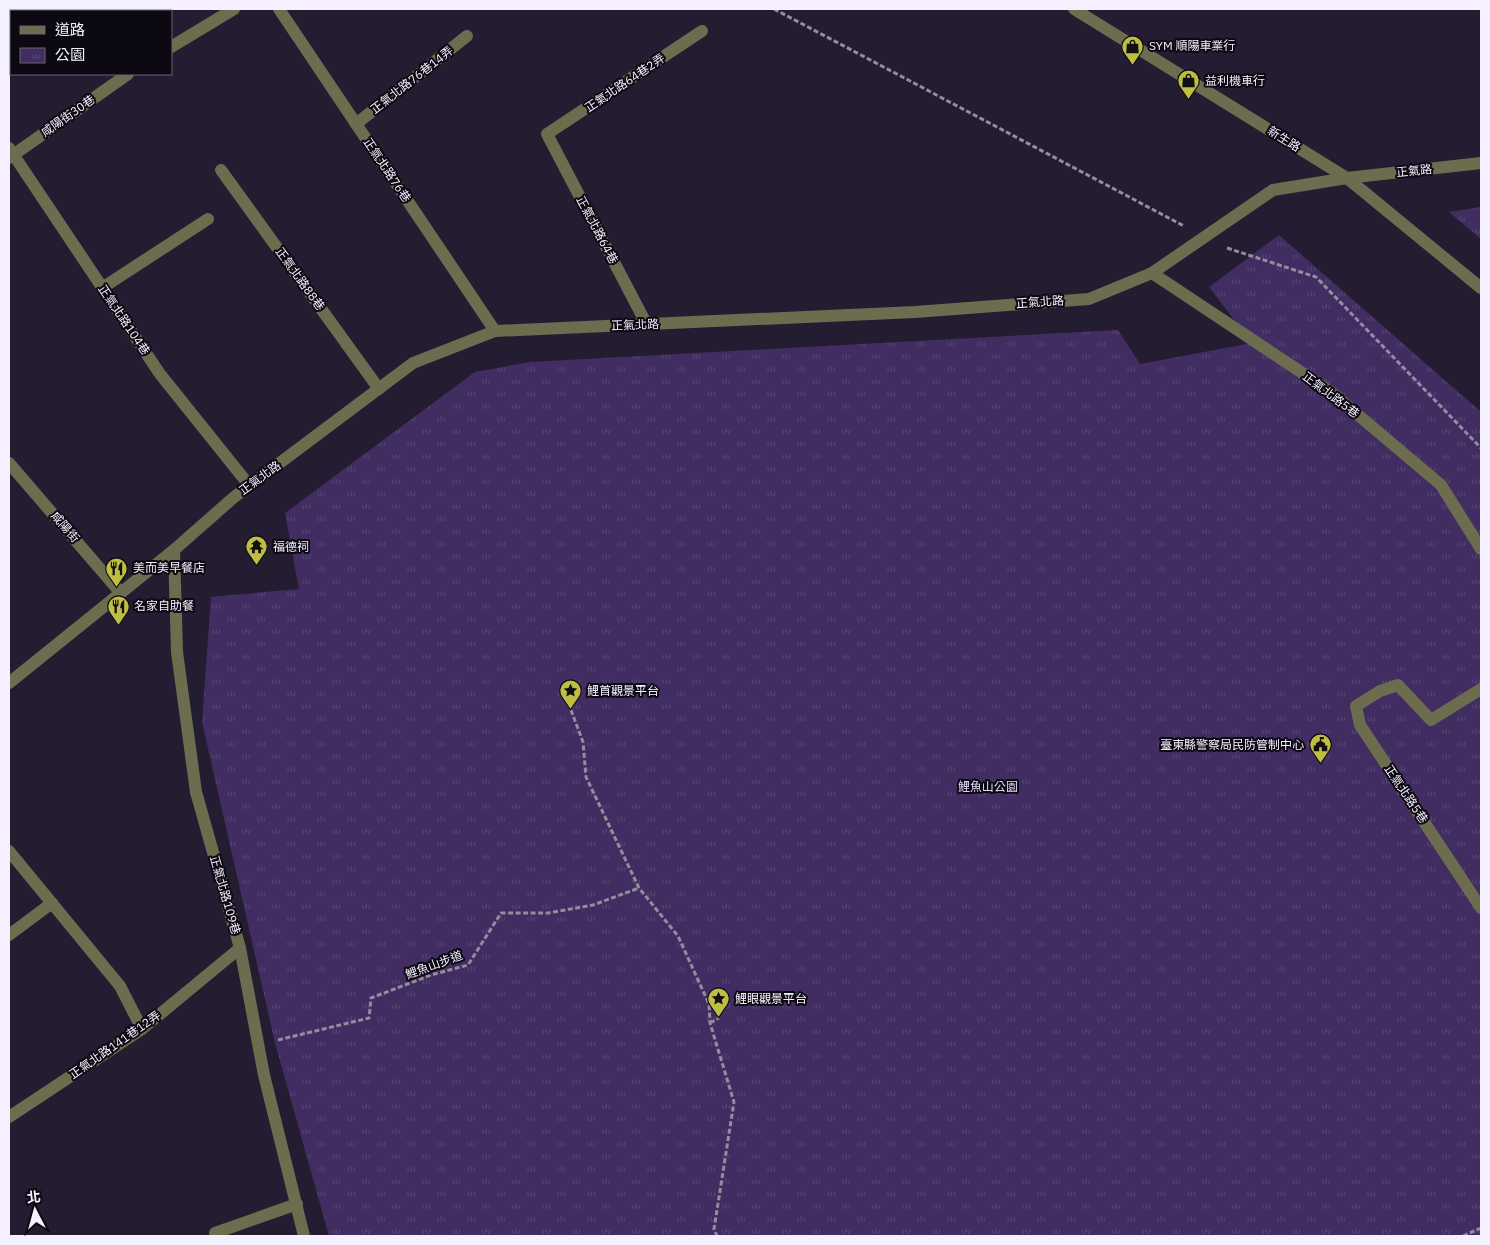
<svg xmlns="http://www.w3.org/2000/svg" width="1490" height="1245" viewBox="0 0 1490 1245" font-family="'IBM Plex Sans','Noto Sans TC',sans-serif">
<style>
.park{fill:url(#park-tufts)}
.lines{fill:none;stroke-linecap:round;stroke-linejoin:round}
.path{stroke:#938d9e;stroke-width:3;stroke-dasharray:5 2.5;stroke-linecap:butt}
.service{stroke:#6c6c4f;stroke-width:12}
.minor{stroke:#6c6c4f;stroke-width:12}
.tertiary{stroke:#6c6c4f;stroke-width:12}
.labels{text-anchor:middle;stroke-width:4;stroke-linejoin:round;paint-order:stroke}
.poi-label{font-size:12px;fill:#f5f0ff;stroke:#0c0912;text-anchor:start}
.street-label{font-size:12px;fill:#f5f0ff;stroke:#0c0912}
.park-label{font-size:12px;fill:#e2d7fb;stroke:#0c0912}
</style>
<defs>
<pattern id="park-tufts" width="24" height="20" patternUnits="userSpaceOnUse" patternTransform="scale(1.25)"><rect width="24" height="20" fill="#422d62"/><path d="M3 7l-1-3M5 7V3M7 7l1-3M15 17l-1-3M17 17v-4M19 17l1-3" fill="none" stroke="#554272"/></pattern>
</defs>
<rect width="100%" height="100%" fill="#241d31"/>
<g class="park">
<polygon points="1481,207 1481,239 1449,212"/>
<polygon points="1279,235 1481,412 1481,1236 329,1236 275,1043 202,722 211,597 299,589 285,513 475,372 531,362 1118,330 1140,364 1252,343 1209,287"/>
</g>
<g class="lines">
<g class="path">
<polyline points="774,9 1184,226"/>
<polyline points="1227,248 1316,277 1481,448"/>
<polyline points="571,710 583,742 586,777 639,888 678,936 709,1004 710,1023 734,1102 714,1229 717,1236"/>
<polyline points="710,1023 719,1018"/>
<polyline points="278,1040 369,1018 371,998 431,975 468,965 501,913 548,913 593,905 639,888"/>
<polyline points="1463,1236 1481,1228"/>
</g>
<g class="service">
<polyline points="171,47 234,9"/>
<polyline points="356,124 467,36"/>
<polyline points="9,148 160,374 249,485"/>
<polyline points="9,158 128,74"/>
<polyline points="221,170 379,389"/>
<polyline points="1152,273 1331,392 1441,485 1481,549"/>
<polyline points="102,288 208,219"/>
<polyline points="647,325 547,134 702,31"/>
<polyline points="1481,689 1431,720 1398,685 1380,691 1356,706 1360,725 1481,908"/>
<polyline points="9,935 52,903"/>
<polyline points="215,1233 297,1204"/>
</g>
<g class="minor">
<polyline points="279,9 495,331"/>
<polyline points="9,463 120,592"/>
<polyline points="174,550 177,652 196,792 240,948 264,1075 304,1236"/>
<polyline points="9,851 120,986 142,1029"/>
<polyline points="9,1117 142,1029 240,948"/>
</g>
<g class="tertiary">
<polyline points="1074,9 1347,178 1481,288"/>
<polyline points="9,683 174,550 233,498 413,363 495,331 915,312 1089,299 1152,273 1273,190 1347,178 1481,163"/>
</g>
</g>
<defs>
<symbol id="shop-pin" viewBox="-11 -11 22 30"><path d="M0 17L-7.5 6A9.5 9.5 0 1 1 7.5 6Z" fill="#c0be41" stroke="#0c0912"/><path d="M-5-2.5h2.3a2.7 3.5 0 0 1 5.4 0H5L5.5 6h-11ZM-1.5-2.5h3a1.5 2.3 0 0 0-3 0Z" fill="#111"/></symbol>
<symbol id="temple-pin" viewBox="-11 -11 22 30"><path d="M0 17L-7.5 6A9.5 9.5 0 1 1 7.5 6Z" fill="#c0be41" stroke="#0c0912"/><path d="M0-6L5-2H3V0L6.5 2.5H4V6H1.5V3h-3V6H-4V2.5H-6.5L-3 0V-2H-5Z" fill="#111"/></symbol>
<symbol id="restaurant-pin" viewBox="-11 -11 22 30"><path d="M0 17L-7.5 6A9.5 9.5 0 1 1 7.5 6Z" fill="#c0be41" stroke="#0c0912"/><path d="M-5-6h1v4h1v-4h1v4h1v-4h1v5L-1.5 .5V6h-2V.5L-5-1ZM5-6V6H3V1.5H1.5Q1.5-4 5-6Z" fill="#111"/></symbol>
<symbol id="sight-pin" viewBox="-11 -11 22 30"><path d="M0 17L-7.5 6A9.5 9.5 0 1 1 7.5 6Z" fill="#c0be41" stroke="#0c0912"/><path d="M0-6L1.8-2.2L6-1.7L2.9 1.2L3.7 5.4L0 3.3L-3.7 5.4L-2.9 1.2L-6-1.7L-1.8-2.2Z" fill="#111"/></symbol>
<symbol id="civic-pin" viewBox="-11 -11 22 30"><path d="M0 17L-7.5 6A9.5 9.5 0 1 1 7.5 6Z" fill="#c0be41" stroke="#0c0912"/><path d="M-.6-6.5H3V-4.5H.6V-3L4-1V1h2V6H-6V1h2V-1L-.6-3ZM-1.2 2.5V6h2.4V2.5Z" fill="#111"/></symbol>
</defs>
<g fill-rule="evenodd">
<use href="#shop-pin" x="1120" y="34" width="25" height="34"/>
<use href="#shop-pin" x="1176" y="68" width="25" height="34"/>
<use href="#temple-pin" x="244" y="534" width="25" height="34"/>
<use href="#restaurant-pin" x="104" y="556" width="25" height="34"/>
<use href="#restaurant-pin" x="106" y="594" width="25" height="34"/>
<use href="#sight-pin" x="558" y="678" width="25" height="34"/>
<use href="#civic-pin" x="1308" y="732" width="25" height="34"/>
<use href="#sight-pin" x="706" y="986" width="25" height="34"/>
</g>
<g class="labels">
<g class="poi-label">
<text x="1149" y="50">SYM 順陽車業行</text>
<text x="1205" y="85">益利機車行</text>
<text x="273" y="551">福德祠</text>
<text x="133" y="572">美而美早餐店</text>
<text x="134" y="610">名家自助餐</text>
<text x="587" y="695">鯉首觀景平台</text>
<text x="1304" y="749" text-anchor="end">臺東縣警察局民防管制中心</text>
<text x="735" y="1003">鯉眼觀景平台</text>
</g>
<g class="street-label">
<text transform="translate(412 80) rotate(-38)" y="4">正氣北路76巷14弄</text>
<text transform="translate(625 83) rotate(-34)" y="4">正氣北路64巷2弄</text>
<text transform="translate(68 116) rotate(-35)" y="4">咸陽街30巷</text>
<text transform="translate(1284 139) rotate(32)" y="4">新生路</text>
<text transform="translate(387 170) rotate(56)" y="4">正氣北路76巷</text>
<text transform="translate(1414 171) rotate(-6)" y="4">正氣路</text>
<text transform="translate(597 230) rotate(62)" y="4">正氣北路64巷</text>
<text transform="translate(300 279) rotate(54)" y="4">正氣北路88巷</text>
<text transform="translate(1040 302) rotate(-4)" y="4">正氣北路</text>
<text transform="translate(124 320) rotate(56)" y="4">正氣北路104巷</text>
<text transform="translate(635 325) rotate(-2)" y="4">正氣北路</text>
<text transform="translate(1331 395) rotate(37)" y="4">正氣北路5巷</text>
<text transform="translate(260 478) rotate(-36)" y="4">正氣北路</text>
<text transform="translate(65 527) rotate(49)" y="4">咸陽街</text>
<text transform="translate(1406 794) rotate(56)" y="4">正氣北路5巷</text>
<text transform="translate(225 895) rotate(74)" y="4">正氣北路109巷</text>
<text transform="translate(434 965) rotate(-20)" y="4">鯉魚山步道</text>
<text transform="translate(115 1045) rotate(-35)" y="4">正氣北路141巷12弄</text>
</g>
<g class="park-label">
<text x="988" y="791">鯉魚山公園</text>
</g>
</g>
<rect width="1490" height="1245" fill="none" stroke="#f5f0ff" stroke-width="20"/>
<rect x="10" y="10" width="162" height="65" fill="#0c0912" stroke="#696571"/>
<rect x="20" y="26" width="25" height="8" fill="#6c6c4f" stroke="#696571"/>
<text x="55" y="35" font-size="15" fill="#f5f0ff">道路</text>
<rect x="20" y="48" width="25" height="15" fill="url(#park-tufts)" stroke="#696571"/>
<text x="55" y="60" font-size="15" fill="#f5f0ff">公園</text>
<g transform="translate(35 1210) rotate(354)" stroke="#0c0912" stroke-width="4" paint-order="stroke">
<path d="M0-4L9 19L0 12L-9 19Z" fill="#f5f0ff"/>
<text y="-8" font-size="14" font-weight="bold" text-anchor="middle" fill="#f5f0ff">北</text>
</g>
</svg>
